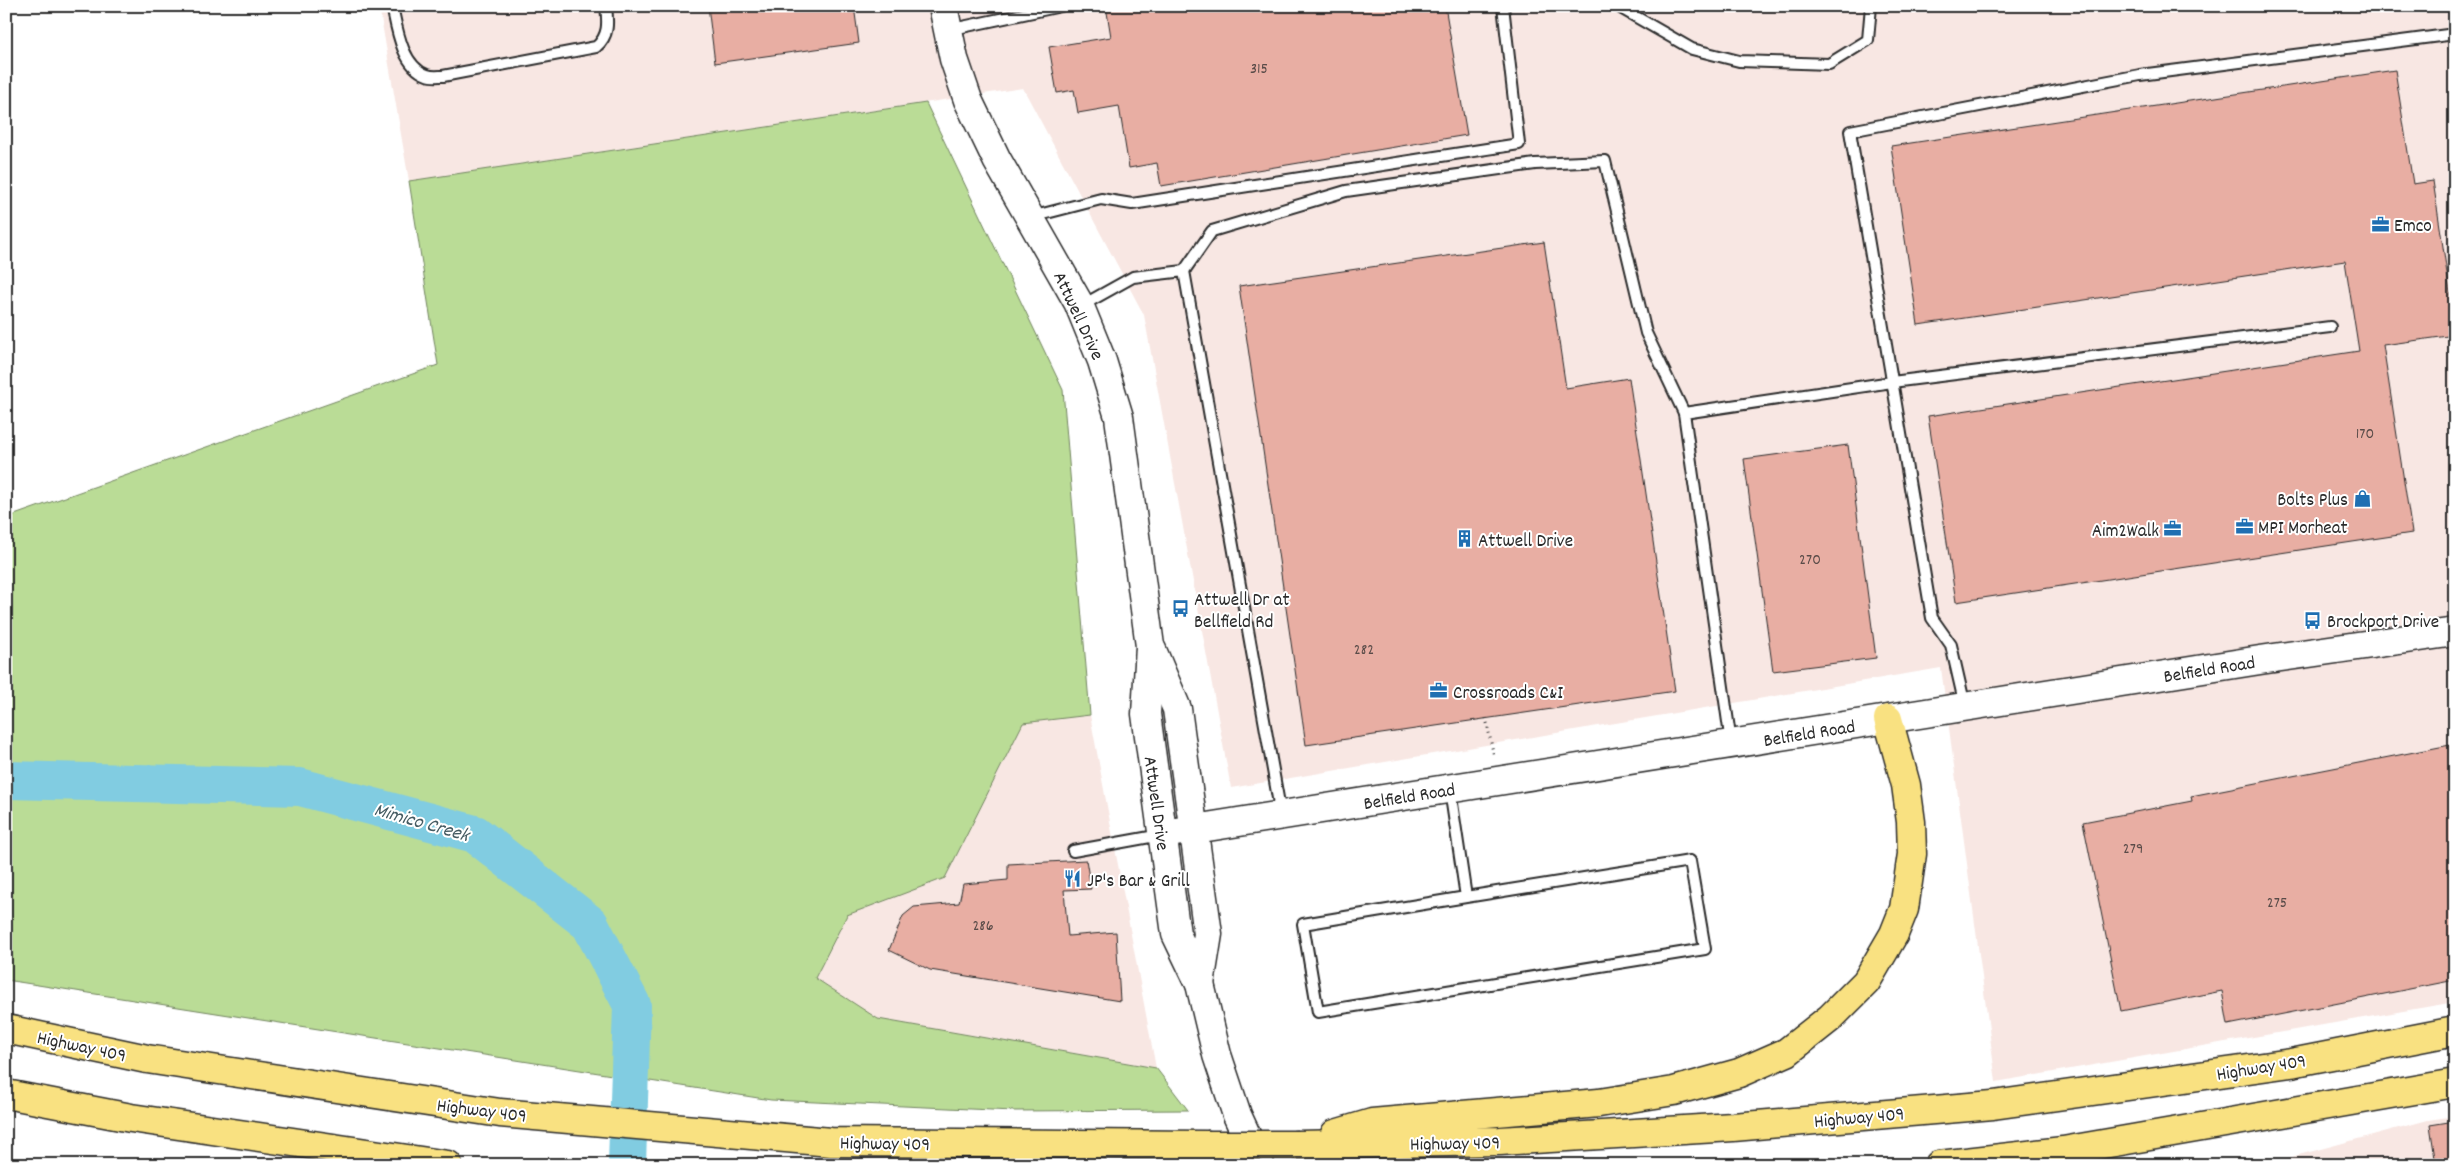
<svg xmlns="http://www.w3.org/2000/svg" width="2461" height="1171" viewBox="0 0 2461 1171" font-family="Dekko,sans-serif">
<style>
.built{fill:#f8e7e3}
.green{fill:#badc96;stroke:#728460}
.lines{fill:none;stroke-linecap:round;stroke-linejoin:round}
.river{stroke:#81cce1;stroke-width:38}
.building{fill:#e8aea3;stroke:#2b2b2b}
.lane-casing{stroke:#2b2b2b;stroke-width:14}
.secondary-casing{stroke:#2b2b2b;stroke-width:31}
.highway-casing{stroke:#2b2b2b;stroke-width:31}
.path{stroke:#2b2b2b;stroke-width:3;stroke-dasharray:1 4;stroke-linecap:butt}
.lane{stroke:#fff;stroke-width:10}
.secondary{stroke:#fff;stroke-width:28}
.highway{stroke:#f9e181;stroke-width:28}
.highway-bridge-casing{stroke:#2b2b2b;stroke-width:31;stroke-linecap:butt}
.highway-bridge{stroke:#f9e181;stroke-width:28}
.labels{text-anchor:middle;stroke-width:4;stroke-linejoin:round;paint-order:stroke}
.number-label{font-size:16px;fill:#5a4c49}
.poi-label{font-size:19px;fill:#2b2b2b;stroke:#fff;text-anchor:start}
.street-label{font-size:19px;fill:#2b2b2b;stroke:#fff}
.water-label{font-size:20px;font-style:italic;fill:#455b62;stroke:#fff}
</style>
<rect width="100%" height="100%" fill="#fff"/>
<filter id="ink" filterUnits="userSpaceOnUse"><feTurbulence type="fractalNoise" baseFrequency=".02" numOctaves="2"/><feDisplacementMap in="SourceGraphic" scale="10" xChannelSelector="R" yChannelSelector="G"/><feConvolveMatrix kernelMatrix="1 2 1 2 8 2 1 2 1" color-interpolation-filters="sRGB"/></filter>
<g filter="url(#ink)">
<g class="built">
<polygon points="379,6 2455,6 2455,475 2450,489 2455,546 2455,1002 1996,1082 1941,668 1231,788 1144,315 1023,88 409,181"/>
<polygon points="1090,715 1156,1068 878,1019 815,978 847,915 945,878 1023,723"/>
<polygon points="2455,1116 2455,1165 2262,1165 2428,1120"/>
</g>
<polygon class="green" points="926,103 1063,390 1090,715 1023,723 945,878 847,915 815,978 878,1019 1156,1068 1188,1110 1014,1111 771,1100 6,980 6,518 438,365 409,181"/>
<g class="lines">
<polyline class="river" points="6,780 300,787 475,834 590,924 632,1005 627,1165"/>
</g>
<g class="building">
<polygon points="708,6 854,6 859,43 715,63"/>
<polygon points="1106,6 1445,6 1467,135 1161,186 1157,163 1129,168 1119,106 1078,113 1074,90 1057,93 1049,47 1111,37"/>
<polygon points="2395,70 2413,184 2433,181 2455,326 2455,335 2383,345 2412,533 1956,602 1928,416 2359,351 2345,261 1918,325 1891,146"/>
<polygon points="1544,242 1566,388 1629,378 1675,691 1306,745 1239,286"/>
<polygon points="1848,445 1876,658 1773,671 1744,459"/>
<polygon points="2455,744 2455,980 2228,1025 2222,991 2121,1011 2083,822 2192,801 2191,796"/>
<polygon points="1086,860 1091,889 1064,890 1068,936 1116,932 1120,1001 930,970 889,950 903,916 914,907 959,903 963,884 1008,880 1008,864"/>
<polygon points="2455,1121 2455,1165 2436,1165 2430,1125"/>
</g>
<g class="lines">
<defs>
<g id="lane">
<path d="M 392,6 C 397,29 402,66 427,75 C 432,77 439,76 443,76 L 596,47 C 609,36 608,23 606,6"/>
<polyline points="1617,6 1692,49 1739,61 1829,64 1868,40 1871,6"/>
<polyline points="948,30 1061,6"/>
<polyline points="1031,217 1101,199 1132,204 1519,144 1503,6"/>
<polyline points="1184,271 1212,231 1346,191 1535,164 1605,161 1646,333 1684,413"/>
<polyline points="1081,306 1133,277 1184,271 1281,815"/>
<polyline points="1965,706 1951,645 1932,618 1850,131 2140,75 2455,34"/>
<polyline points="1731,743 1684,413 1892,382 2330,327"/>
<polyline points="1450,790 1466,897 1303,924 1318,1012 1705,949 1690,861 1466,897"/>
<polyline points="1073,851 1161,835"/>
</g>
<g id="secondary">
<polyline points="943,6 954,59 968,100 997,160 1078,302 1102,361 1119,417 1150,646 1146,714 1176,934 1200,984 1217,1055 1237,1115 1260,1165"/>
<polyline points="1152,650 1177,709 1208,934 1200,984"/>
<polyline points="1163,834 2260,660 2455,632"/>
</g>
<g id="highway">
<polyline points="6,1029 147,1059 500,1113 831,1142 1207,1145"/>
<polyline points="6,1094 131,1118 448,1165"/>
<polyline points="1335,1134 1372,1123 1599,1103 1674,1091 1739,1073 1787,1052 1830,1018 1866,982 1894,934 1904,909 1912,854 1911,822 1906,785 1888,719"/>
<polyline points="1297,1145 1500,1141 1733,1127 1993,1105 2291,1063 2455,1031"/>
<polyline points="1939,1165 2063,1151 2455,1083"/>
</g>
</defs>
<use href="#lane" class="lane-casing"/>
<use href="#secondary" class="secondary-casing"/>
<use href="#highway" class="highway-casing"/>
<polyline class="path" points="1486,718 1494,757"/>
<use href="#lane" class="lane"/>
<use href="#secondary" class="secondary"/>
<use href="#highway" class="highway"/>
<defs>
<polyline id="highway-bridge" points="1207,1145 1297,1145"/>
</defs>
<use href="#highway-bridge" class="highway-bridge-casing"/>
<use href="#highway-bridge" class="highway-bridge"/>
</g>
</g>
<defs>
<symbol id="office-bare" viewBox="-9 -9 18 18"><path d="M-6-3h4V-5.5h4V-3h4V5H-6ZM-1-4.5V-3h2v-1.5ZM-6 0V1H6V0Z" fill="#1f6fb2" stroke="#fff" stroke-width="2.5" paint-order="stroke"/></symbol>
<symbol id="shop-bare" viewBox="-9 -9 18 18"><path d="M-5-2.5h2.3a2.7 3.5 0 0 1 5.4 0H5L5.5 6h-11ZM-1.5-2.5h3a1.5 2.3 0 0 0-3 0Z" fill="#1f6fb2" stroke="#fff" stroke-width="2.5" paint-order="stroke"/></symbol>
<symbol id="building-bare" viewBox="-9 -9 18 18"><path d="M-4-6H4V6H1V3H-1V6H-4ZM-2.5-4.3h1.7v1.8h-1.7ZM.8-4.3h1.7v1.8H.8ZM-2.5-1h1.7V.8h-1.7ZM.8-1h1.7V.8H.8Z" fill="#1f6fb2" stroke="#fff" stroke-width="2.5" paint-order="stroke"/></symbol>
<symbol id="bus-bare" viewBox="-9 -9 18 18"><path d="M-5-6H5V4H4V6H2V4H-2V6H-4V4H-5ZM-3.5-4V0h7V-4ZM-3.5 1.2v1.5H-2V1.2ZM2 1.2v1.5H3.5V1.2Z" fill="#1f6fb2" stroke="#fff" stroke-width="2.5" paint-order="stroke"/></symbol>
<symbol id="restaurant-bare" viewBox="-9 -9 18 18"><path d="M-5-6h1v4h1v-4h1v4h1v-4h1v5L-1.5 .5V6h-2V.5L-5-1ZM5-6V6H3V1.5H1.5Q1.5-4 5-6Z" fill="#1f6fb2" stroke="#fff" stroke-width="2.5" paint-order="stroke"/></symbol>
</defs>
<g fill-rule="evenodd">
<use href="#office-bare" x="2368" y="212" width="25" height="25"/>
<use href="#shop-bare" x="2350" y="486" width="25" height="25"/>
<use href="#office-bare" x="2232" y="514" width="25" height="25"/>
<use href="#office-bare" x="2160" y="516" width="25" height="25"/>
<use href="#building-bare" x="1452" y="526" width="25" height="25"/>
<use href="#bus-bare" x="1168" y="596" width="25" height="25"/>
<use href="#bus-bare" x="2300" y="608" width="25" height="25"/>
<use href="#office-bare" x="1426" y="678" width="25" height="25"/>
<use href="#restaurant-bare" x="1060" y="866" width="25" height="25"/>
</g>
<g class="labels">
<g class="number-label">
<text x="1259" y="73">315</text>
<text x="2365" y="438">170</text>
<text x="1810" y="564">270</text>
<text x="1364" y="654">282</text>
<text x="2133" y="853">279</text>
<text x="2277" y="907">275</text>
<text x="983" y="930">286</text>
</g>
<g class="poi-label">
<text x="2394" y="231">Emco</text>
<text x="2348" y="505" text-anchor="end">Bolts Plus</text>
<text x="2258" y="533">MPI Morheat</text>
<text x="2159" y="536" text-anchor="end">Aim2Walk</text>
<text x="1478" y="546">Attwell Drive</text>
<text x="1194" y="605">Attwell Dr at<tspan x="1194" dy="22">Bellfield Rd</tspan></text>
<text x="2327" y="627">Brockport Drive</text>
<text x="1453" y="698">Crossroads C&amp;I</text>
<text x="1087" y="886">JP's Bar &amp; Grill</text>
</g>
<g class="street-label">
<text transform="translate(1080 315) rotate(65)" y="7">Attwell Drive</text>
<text transform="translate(2209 668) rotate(-9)" y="7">Belfield Road</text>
<text transform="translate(1809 732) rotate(-9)" y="7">Belfield Road</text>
<text transform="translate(1409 795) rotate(-9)" y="7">Belfield Road</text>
<text transform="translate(1158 803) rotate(82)" y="7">Attwell Drive</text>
<text transform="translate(82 1045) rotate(12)" y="7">Highway 409</text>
<text transform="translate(2261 1066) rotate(-9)" y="7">Highway 409</text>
<text transform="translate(482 1109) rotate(7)" y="7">Highway 409</text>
<text transform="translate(1859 1116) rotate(-5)" y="7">Highway 409</text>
<text transform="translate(885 1142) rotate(1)" y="7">Highway 409</text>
<text transform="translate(1455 1142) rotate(-1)" y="7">Highway 409</text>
</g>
<g class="water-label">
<text transform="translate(422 821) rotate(16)" y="7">Mimico Creek</text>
</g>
</g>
<rect width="2461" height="1171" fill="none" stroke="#fff" stroke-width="25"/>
<rect x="12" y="12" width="2436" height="1146" fill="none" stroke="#2b2b2b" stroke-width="2" filter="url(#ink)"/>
</svg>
